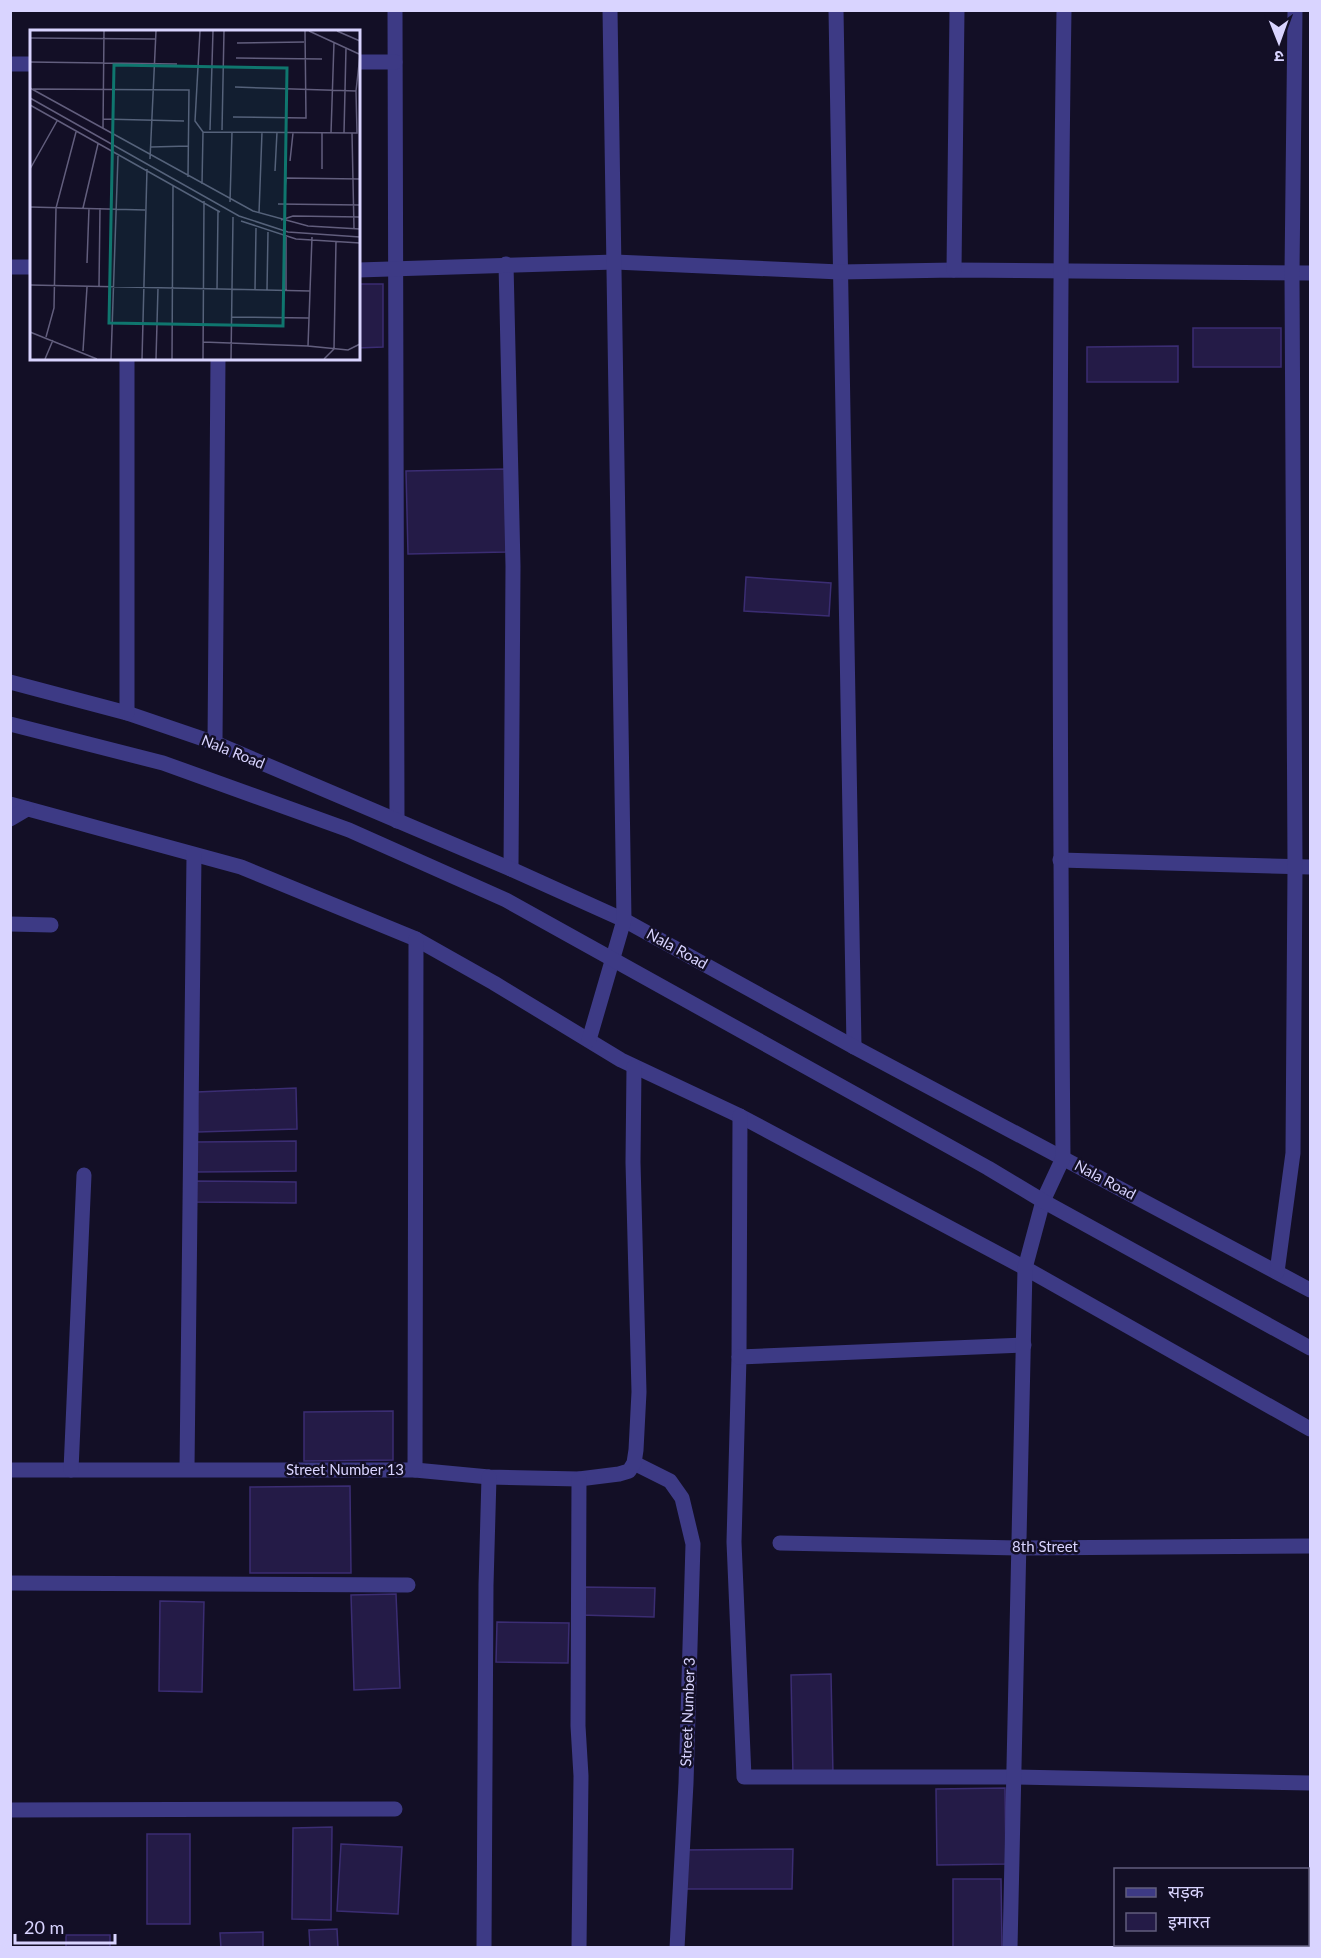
<svg xmlns="http://www.w3.org/2000/svg" width="1321" height="1958" viewBox="0 0 1321 1958" font-family="Lato,'Noto Sans Devanagari',sans-serif">
<style>
.building{fill:#241b47;stroke:#3b2d73;stroke-width:1.5}
.lines{fill:none;stroke-linecap:round;stroke-linejoin:round}
.minor{stroke:#3d3a85;stroke-width:15}
.tertiary{stroke:#3d3a85;stroke-width:15}
.labels{text-anchor:middle;stroke-width:5;stroke-linejoin:round;paint-order:stroke}
.street-label{font-size:15px;fill:#d9d4ff;stroke:#130f26}
.inset-road{fill:none;stroke:#625e7d;stroke-width:1.5}
.view{fill:#0f766e;fill-opacity:0.15;stroke:#0f766e;stroke-width:3}
.inset-edge{fill:none;stroke:#d9d4ff;stroke-width:3}
</style>
<rect width="100%" height="100%" fill="#130f26"/>
<g class="building">
<polygon points="358,284 383,284 383,347 358,348"/>
<rect x="1193" y="328" width="88" height="39"/>
<polygon points="1178,346 1178,382 1087,382 1087,347"/>
<polygon points="505,469 506,552 408,554 406,471"/>
<polygon points="746,577 831,583 829,616 744,611"/>
<polygon points="296,1088 297,1129 198,1132 197,1092"/>
<polygon points="296,1141 296,1171 196,1172 195,1142"/>
<polygon points="192,1181 296,1182 296,1203 192,1202"/>
<polygon points="393,1411 393,1460 304,1461 304,1412"/>
<polygon points="350,1486 351,1573 250,1573 250,1487"/>
<polygon points="580,1587 655,1588 654,1617 580,1615"/>
<polygon points="396,1594 400,1688 354,1690 351,1595"/>
<polygon points="160,1601 204,1602 202,1692 159,1691"/>
<polygon points="497,1622 569,1623 568,1663 496,1662"/>
<polygon points="831,1674 833,1775 793,1776 791,1675"/>
<polygon points="1005,1788 1006,1864 937,1865 936,1789"/>
<polygon points="332,1827 331,1920 292,1919 293,1828"/>
<rect x="147" y="1834" width="43" height="90"/>
<polygon points="341,1844 402,1847 398,1914 337,1911"/>
<polygon points="793,1849 792,1889 684,1889 684,1850"/>
<polygon points="953,1879 1001,1879 1002,1948 953,1948"/>
<polygon points="337,1929 338,1948 310,1948 309,1930"/>
<polygon points="263,1932 263,1948 221,1948 220,1933"/>
<rect x="66" y="1935" width="44" height="13"/>
<rect x="1119" y="1944" width="43" height="4"/>
<rect x="1168" y="1944" width="52" height="4"/>
</g>
<g class="lines">
<g class="minor">
<polyline points="395,10 397,821"/>
<polyline points="836,10 854,1047"/>
<polyline points="358,62 395,62"/>
<polyline points="10,64 32,64"/>
<polyline points="506,264 513,566 511,869"/>
<polyline points="10,267 32,267"/>
<polyline points="358,270 615,262 840,272 954,270 1310,273"/>
<polyline points="954,270 957,10"/>
<polyline points="10,682 127,713 215,743 511,869 624,920 854,1047 1310,1290"/>
<polyline points="127,713 127,358"/>
<polyline points="215,743 218,358"/>
<polyline points="10,804 241,867 416,939 494,983 621,1060 740,1116 1025,1268 1310,1429"/>
<polyline points="10,819 27,809"/>
<polyline points="1060,860 1310,867"/>
<polyline points="10,924 51,925"/>
<polyline points="589,1040 624,920 610,10"/>
<polyline points="740,1116 739,1357 734,1542 744,1777 1014,1777 1310,1783"/>
<polyline points="1277,1272 1293,1153 1295,867 1292,273 1295,10"/>
<polyline points="739,1357 1024,1345"/>
<polyline points="634,1463 670,1481 682,1498 693,1544 686,1783 677,1948"/>
<polyline points="187,1469 194,855"/>
<polyline points="10,1470 415,1470 489,1477 579,1479 619,1474 629,1471 634,1463 636,1450 639,1392 633,1162 634,1067"/>
<polyline points="71,1470 84,1175"/>
<polyline points="415,1470 416,939"/>
<polyline points="579,1479 578,1726 581,1776 579,1948"/>
<polyline points="780,1543 1020,1548 1310,1546"/>
<polyline points="10,1583 408,1585"/>
<polyline points="10,1810 395,1809"/>
<polyline points="484,1948 486,1585 489,1477"/>
<path d="M 1010,1948 L 1025,1268 L 1043,1201 L 1063,1158 C 1060,775 1058,393 1064,10"/>
</g>
<polyline class="tertiary" points="10,724 163,763 349,830 506,900 988,1168 1043,1201 1310,1348"/>
</g>
<g class="labels">
<g class="street-label">
<text transform="translate(233 752) rotate(22)" y="5">Nala Road</text>
<text transform="translate(677 949) rotate(29)" y="5">Nala Road</text>
<text transform="translate(1105 1180) rotate(28)" y="5">Nala Road</text>
<text x="345" y="1475">Street Number 13</text>
<text x="1045" y="1552">8th Street</text>
<text transform="translate(688 1712) rotate(-88)" y="5">Street Number 3</text>
</g>
</g>
<g transform="translate(30 30)">
<rect width="330" height="330" fill="#130f26"/>
<path class="inset-road" d="M 170,1 L 165,91 L 173,102 L 327,103 L 326,61M 279,1 L 329,24M 307,1 L 330,11M 0,8 L 125,9M 207,13 L 274,12M 206,28 L 292,29M 0,32 L 147,34M 205,57 L 326,61 L 330,25M 0,58 L 223,181 L 278,196 L 330,199M 3,59 L 159,60 L 158,147M 0,68 L 209,186 L 258,202 L 330,207M 0,75 L 190,182M 203,87 L 276,88 L 275,1M 73,89 L 154,91M 73,98 L 74,1M 180,100 L 183,1M 192,100 L 194,1M 301,103 L 304,12M 314,103 L 316,18M 322,103 L 324,199M 121,117 L 159,116M 120,129 L 126,1M 260,131 L 263,103M 0,139 L 27,91M 292,139 L 292,103M 245,141 L 247,102M 172,154 L 173,102M 255,158 L 256,148 L 330,149M 200,172 L 202,102M 248,174 L 330,175M 0,177 L 115,180M 53,178 L 68,114M 229,183 L 232,102M 251,190 L 263,186 L 330,187M 211,191 L 266,209 L 330,213M 256,207 L 256,261M 57,233 L 59,178M 0,255 L 280,261 L 282,207M 69,257 L 70,178M 187,260 L 188,181M 225,260 L 226,198M 237,260 L 238,202M 280,261 L 278,316 L 318,320 L 330,314M 201,287 L 279,288M 0,302 L 67,329M 16,307 L 24,278 L 26,178 L 46,102M 173,312 L 278,316M 53,321 L 57,257M 15,329 L 23,310M 81,329 L 88,126M 112,329 L 117,139M 126,329 L 128,258M 142,329 L 143,156M 173,329 L 174,171M 201,329 L 203,187M 294,329 L 304,319 L 306,211"/>
<path class="view" d="M 84,35 L 257,38 L 253,296 L 79,293 Z"/>
<rect width="330" height="330" class="inset-edge"/>
</g>
<rect width="1321" height="1958" fill="none" stroke="#d9d4ff" stroke-width="24"/>
<rect x="1114" y="1868" width="195" height="78" fill="#130f26" stroke="#625e7d" stroke-width="1.5"/>
<rect x="1126" y="1888" width="30" height="9" fill="#3d3a85" stroke="#625e7d" stroke-width="1.5"/>
<text x="1168" y="1898" font-size="18" fill="#d9d4ff">सड़क</text>
<rect x="1126" y="1913" width="30" height="18" fill="#241b47" stroke="#625e7d" stroke-width="1.5"/>
<text x="1168" y="1928" font-size="18" fill="#d9d4ff">इमारत</text>
<g transform="translate(1279 42) rotate(179)" stroke="#130f26" stroke-width="4.5" paint-order="stroke">
<path d="M0-4.5L10 22L0 15L-10 22Z" fill="#d9d4ff"/>
<text y="-9" font-size="16" font-weight="bold" text-anchor="middle" fill="#d9d4ff">उ</text>
</g>
<path d="M15 1934v9h100v-9" fill="none" stroke="#d9d4ff" stroke-width="3"/>
<text x="24" y="1934" font-size="18" fill="#d9d4ff" stroke="#130f26" stroke-width="4.5" paint-order="stroke">20 m</text>
</svg>
